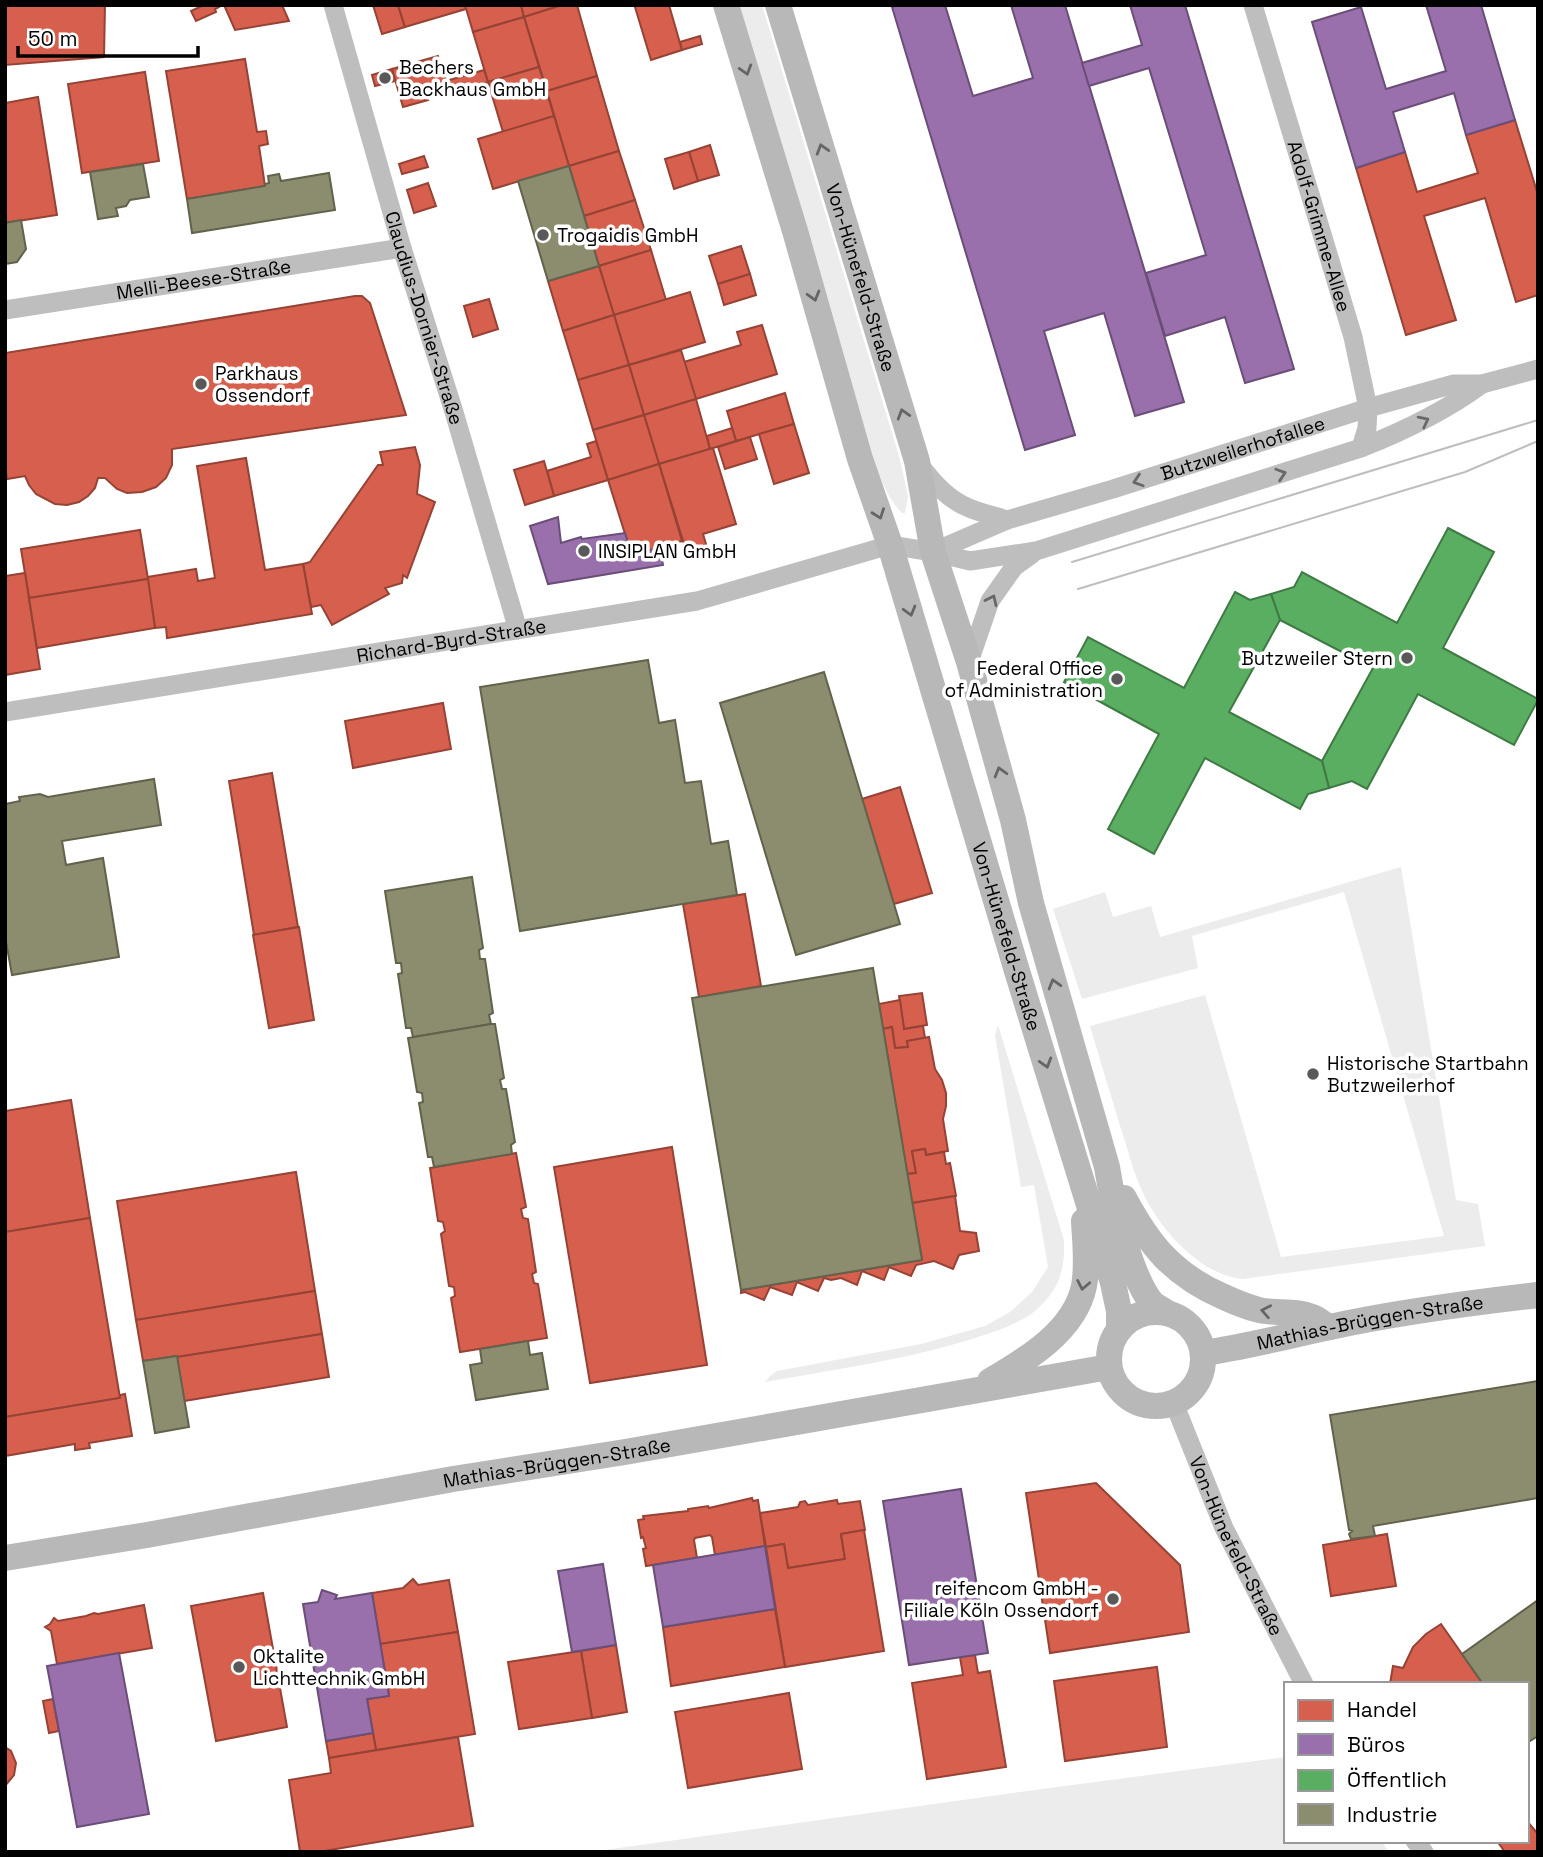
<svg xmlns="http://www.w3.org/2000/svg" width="1543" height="1857" viewBox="0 0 1543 1857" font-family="'Space Grotesk',sans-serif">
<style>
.grass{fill:#ececec}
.shops{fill:#d6604d;stroke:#964336;stroke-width:2}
.offices{fill:#9970ab;stroke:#6b4e78;stroke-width:2}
.public{fill:#5aae61;stroke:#3f7a44;stroke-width:2}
.industry{fill:#8c8c6e;stroke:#62624d;stroke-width:2}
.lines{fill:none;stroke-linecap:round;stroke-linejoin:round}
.street{stroke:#bebebe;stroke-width:19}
.secondary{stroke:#b8b8b8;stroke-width:26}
.tram{stroke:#bebebe;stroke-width:2}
.oneway{stroke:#656565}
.oneway2{stroke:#686868}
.poi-dot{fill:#595959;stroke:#fff;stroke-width:2.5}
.labels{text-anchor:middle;stroke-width:7;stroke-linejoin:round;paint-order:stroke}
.poi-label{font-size:19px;fill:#000;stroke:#fff;text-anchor:start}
.street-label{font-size:19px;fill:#000;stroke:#fff}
</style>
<rect width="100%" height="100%" fill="#fff"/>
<g class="grass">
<path d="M 736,5 L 762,5 L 899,456 L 908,496 L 905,513 L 902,513 C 888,499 880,478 873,459 Z"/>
<path d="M 1401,867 L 1456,1200 L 1478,1204 L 1485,1246 L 1243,1279 C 1199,1275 1159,1228 1142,1191 C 1133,1171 1128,1150 1121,1129 C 1111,1095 1100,1061 1090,1026 L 1205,995 L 1281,1257 L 1444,1236 L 1344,892 L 1192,936 L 1198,968 L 1082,999 L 1053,909 L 1105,892 L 1113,917 L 1151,906 L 1160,937 Z"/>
<path d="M 998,1025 L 1064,1240 C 1065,1271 1059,1290 1035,1311 C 1020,1323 999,1330 981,1336 C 912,1359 837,1369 765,1382 L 770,1376 L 777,1371 L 921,1344 L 985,1326 L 1010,1312 L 1032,1292 L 1048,1267 L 1034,1185 L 1021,1187 L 995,1036 Z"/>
<polygon points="1286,1757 1286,1841 1381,1841 1389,1852 590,1852 1042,1789"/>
</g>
<g class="shops">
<polygon points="5,5 105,5 104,57 5,65"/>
<polygon points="204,5 218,5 219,7 215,9 216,12 196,21 191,11"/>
<polygon points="224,5 282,5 289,21 235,30"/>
<polygon points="373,5 398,5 405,27 382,34"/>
<polygon points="398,5 465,5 466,9 405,27"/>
<polygon points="465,5 521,5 524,17 473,32"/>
<polygon points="521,5 562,5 524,17"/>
<polygon points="562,5 577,5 597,76 547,91 524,17"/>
<polygon points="639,5 669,5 682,50 651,60 635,7"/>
<polygon points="524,17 539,67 488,82 473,32"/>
<polygon points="700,36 702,44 682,50 680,42"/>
<polygon points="438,56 450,93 437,97 434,87 423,90 428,100 403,107 392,69"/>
<polygon points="245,59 257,132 266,131 268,144 259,146 265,186 187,199 166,71"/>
<polygon points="539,67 554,116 503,132 488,82"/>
<polygon points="392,69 395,81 375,86 372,75"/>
<polygon points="484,70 488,82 450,93 446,81"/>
<polygon points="145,72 159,161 82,173 68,84"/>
<polygon points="597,76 619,151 569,166 547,91"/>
<polygon points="38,97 57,215 5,223 5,103"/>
<polygon points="554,116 569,166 493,189 478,139"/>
<polygon points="1515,120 1538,195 1538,295 1516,302 1485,198 1424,216 1456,320 1406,335 1356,168 1405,152 1417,192 1478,173 1466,135"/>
<polygon points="710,145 719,175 698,181 689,152"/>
<polygon points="619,151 635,200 584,216 569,166"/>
<polygon points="689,152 698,181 674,189 665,159"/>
<polygon points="424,156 428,167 402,174 399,164"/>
<polygon points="428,183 436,206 414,213 407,190"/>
<polygon points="635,200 651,250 599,266 584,216"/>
<polygon points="741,246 750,274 718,284 709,256"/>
<polygon points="651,250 666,300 614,315 599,266"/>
<polygon points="599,266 614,315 563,331 548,281"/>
<polygon points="750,274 756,295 724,305 718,284"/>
<polygon points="690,292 705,342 629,365 614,315"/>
<polygon points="355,296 362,296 370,303 406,415 172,449 172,465 166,478 156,487 142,492 127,493 117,489 105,478 98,478 95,488 88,496 79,502 67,505 55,504 36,494 29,485 25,476 7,479 5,467 5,353"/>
<polygon points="489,299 498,329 473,337 464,306"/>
<polygon points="614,315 629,365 578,380 563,331"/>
<polygon points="762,325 777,374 696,399 684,362 741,345 737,332"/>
<polygon points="681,350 696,399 644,415 629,365"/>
<polygon points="629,365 644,415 593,430 578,380"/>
<polygon points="785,393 794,424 736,441 727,411"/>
<polygon points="696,399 710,449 659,464 644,415"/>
<polygon points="644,415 659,464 608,480 593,430"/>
<polygon points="794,424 809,473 774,484 759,434"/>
<polygon points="732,428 736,441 710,449 707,436"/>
<polygon points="750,437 757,459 725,469 718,447"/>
<polygon points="596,441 608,480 554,496 547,471 591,457 587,444"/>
<polygon points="415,447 420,465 417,494 435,502 407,578 403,575 402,583 385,588 389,594 332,625 321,605 311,607 303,564 310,562 378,465 383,465 380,452"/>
<polygon points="713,448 736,524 703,534 709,554 689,560 659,464"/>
<polygon points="246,458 265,570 303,564 312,614 167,638 166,627 155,628 147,577 196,569 198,581 215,578 197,466"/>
<polygon points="544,461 554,496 525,505 514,470"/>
<polygon points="659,464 682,541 632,556 608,480"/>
<polygon points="140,530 148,579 29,598 21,549"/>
<polygon points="25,573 40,669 5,675 5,576"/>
<polygon points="148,579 155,628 37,648 29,598"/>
<polygon points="443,703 451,749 353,768 345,721"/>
<polygon points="272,773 298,927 254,935 229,781"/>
<polygon points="900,787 932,893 894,904 862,799"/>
<polygon points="745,894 761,986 699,997 683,904"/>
<polygon points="299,927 314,1020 269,1028 253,935"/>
<polygon points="922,993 927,1025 904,1029 899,996"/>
<polygon points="900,1000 904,1029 923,1026 925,1038 907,1041 908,1047 895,1048 892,1027 883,1029 879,1004"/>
<polygon points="892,1027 895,1048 908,1047 907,1041 929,1037 935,1069 942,1080 946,1093 946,1106 943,1119 948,1151 926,1155 925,1149 912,1151 916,1173 907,1174 883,1029"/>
<polygon points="71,1100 90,1218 5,1232 5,1111"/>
<polygon points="672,1147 707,1365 590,1383 554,1167"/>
<polygon points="925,1149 926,1155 944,1152 946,1164 950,1163 956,1196 912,1203 907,1174 916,1173 912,1151"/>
<polygon points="516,1153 526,1207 521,1209 523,1218 528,1219 536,1272 532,1274 534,1283 538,1284 547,1338 460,1352 451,1298 455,1296 454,1287 449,1286 441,1234 445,1231 443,1222 438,1221 430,1168"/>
<polygon points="296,1172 315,1291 136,1320 117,1201"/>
<polygon points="955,1196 960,1231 976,1233 979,1251 959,1255 953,1269 934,1261 916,1265 911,1276 889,1267 884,1280 862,1271 857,1285 841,1278 831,1280 824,1278 818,1291 797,1282 792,1295 770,1287 764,1300 745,1292 741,1293 741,1290 922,1260 912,1203"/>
<polygon points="90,1218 120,1398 5,1417 5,1232"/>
<polygon points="315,1291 322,1334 177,1357 177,1356 143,1361 136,1320"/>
<polygon points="322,1334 329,1377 184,1401 177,1357"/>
<polygon points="125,1394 132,1436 89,1443 90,1448 75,1450 75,1444 5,1456 5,1417 120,1398 120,1395"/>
<polygon points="1096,1483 1180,1565 1189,1632 1050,1653 1026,1493"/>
<polygon points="752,1498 753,1501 758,1500 765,1546 715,1555 712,1537 710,1535 695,1538 694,1540 697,1558 646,1566 643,1549 646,1548 643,1537 641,1538 638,1520 644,1519 643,1516 688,1511 688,1509 708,1506 709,1508"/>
<polygon points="837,1500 838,1504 860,1501 865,1530 841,1534 845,1559 788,1568 784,1544 766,1547 760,1513 798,1507 800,1502 805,1501 808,1505"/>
<polygon points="864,1530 884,1651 785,1667 766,1547 784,1544 788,1568 845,1559 841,1534"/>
<polygon points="1387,1534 1396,1586 1331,1596 1323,1545"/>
<polygon points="413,1579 418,1585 449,1580 458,1632 380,1644 372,1593 403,1588"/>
<polygon points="263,1593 287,1727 216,1741 191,1606"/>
<polygon points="144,1605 152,1648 57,1664 51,1631 45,1627 50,1624 54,1618 58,1621 86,1616 94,1613 98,1614"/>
<polygon points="775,1609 785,1667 671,1686 663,1627"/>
<polygon points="1441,1624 1483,1684 1390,1684 1393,1666 1403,1668 1413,1647 1426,1634"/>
<polygon points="458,1632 475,1734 376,1750 367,1699 389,1696 380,1644"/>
<polygon points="616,1645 627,1712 592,1718 581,1651"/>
<polygon points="581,1651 592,1718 519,1729 508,1662"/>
<polygon points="975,1655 978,1673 990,1671 1006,1767 927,1779 912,1683 963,1675 960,1657"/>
<polygon points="1157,1667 1167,1747 1065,1761 1054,1681"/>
<polygon points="789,1693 802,1769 688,1788 675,1712"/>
<polygon points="53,1699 59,1731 49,1733 43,1701"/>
<polygon points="373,1733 376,1750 329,1758 326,1741"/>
<polygon points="458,1737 473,1826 318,1852 300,1852 289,1780 331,1773 329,1758"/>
<polygon points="5,1747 11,1751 16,1763 14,1775 5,1786"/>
<polygon points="1527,1821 1538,1834 1538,1852 1505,1852 1497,1841 1527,1841"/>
</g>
<g class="offices">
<polygon points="898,5 945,5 973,96 1033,78 1011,5 1065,5 1184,402 1135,416 1104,313 1044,331 1075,435 1025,450 892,7"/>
<polygon points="1130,5 1185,5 1294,369 1245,383 1225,317 1165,336 1146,273 1206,255 1149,68 1089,86 1082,63 1142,45"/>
<polygon points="1426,5 1481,5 1515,120 1466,135 1454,93 1393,112 1405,152 1356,168 1312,22 1361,7 1386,89 1446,71"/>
<polygon points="558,517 561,543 581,537 582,539 625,533 632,556 660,547 663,565 548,584 530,526"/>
<polygon points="961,1489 988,1653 909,1665 883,1501"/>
<polygon points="765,1546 775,1609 663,1627 653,1565"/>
<polygon points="603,1564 616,1645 572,1652 558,1571"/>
<polygon points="322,1590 337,1595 335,1599 372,1593 389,1696 367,1699 373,1733 326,1741 303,1604 318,1602"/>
<polygon points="119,1653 149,1814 77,1827 47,1666"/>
</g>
<g class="public">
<polygon points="1448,528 1494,552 1443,648 1538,699 1538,700 1514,745 1418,694 1367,789 1352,781 1329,788 1322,761 1373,668 1280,620 1271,594 1294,587 1302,572 1397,623"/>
<polygon points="1235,592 1250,600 1271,594 1280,620 1229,712 1322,761 1329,788 1308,794 1300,809 1205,758 1154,854 1108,829 1159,734 1064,682 1088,637 1184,688"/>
</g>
<g class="industry">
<polygon points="143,164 149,197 130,200 126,206 116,208 118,216 98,219 90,172"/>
<polygon points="569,166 599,266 548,281 518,181"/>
<polygon points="329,173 335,210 192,233 187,199 265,186 265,184 269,183 268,176 279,174 281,181"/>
<polygon points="21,220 26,249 17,262 5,264 5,223"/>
<polygon points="648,660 659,723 675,720 685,783 701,781 711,844 728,841 737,895 520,931 480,687"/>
<polygon points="824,672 900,924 796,955 720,703"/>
<polygon points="154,779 161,825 62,841 66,865 103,858 119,957 12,975 5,936 5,804 20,801 19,797 40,794 48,797"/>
<polygon points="472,877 483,948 479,950 480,959 485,959 493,1013 489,1015 491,1024 413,1037 411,1028 406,1028 398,974 402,973 401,963 396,963 385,891"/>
<polygon points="873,968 922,1260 741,1290 692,998"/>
<polygon points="491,1024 495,1024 504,1078 500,1080 502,1089 506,1089 515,1142 511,1145 512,1154 434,1167 432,1157 428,1157 419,1103 423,1102 422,1093 417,1092 408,1038"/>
<polygon points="528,1341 530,1355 542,1353 548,1389 476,1400 470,1365 482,1363 480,1349"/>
<polygon points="177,1356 189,1427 155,1433 143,1361"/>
<polygon points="1538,1381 1538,1498 1373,1526 1375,1536 1351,1539 1349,1534 1352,1531 1349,1530 1330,1415"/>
<polygon points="1538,1600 1538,1736 1527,1743 1527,1684 1483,1684 1462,1654"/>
</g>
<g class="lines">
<g class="street">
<path id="s1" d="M 333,5 L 402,248 L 454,412 L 518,630"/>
<path id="s2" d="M 1253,5 L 1353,337 L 1368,408 L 1367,428 L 1361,448"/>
<path id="s3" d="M 5,310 L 402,248"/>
<path d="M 919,464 C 933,482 947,499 969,508 C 981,513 995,516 1007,520"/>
<path id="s4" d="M 933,552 L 1007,520 L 1113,489 L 1368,408 L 1454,384 L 1482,384 L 1538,369"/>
<polyline points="969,662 990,601 1014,567 1032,554"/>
<path id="s5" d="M 5,712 L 697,601 L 890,545 L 933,552 L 970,561 L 1036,551 L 1361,448 C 1404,431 1444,412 1482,384"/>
<path id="s6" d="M 1174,1403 L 1224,1528 L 1304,1684"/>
<polyline points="1415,1841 1424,1852"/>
</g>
<g class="secondary">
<path id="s7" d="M 726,5 L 795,231 L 860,459 L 890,545 L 1017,971 L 1113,1283 L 1119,1311 L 1119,1329"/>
<path id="s8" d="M 778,5 L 917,461 L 933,552 L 969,662 L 1013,820 L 1031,903 L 1107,1167 C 1112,1200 1131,1280 1153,1304 C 1157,1307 1163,1310 1167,1313"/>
<path d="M 1124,1198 C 1149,1245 1173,1275 1224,1297 C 1235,1302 1247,1307 1259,1310 C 1276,1314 1295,1310 1312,1317 C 1319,1319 1323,1325 1330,1327"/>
<circle cx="1156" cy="1359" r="47"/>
<path id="s9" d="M 1203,1353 C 1246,1347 1287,1336 1330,1327 C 1398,1312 1468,1303 1538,1295"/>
<path d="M 990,1381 C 1026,1360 1075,1331 1084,1286 C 1088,1265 1085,1242 1084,1221"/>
<path id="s10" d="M 5,1558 L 147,1535 L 453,1479 L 625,1452 L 1109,1367"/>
</g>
<g class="tram">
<polyline points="1072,562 1538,420"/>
<polyline points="1078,589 1465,472 1538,441"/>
</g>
</g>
<defs><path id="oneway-chevron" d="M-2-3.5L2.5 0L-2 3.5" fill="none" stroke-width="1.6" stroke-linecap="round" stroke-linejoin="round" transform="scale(1.75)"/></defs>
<g class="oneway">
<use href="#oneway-chevron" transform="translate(746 70) rotate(73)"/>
<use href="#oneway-chevron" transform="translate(822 149) rotate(-107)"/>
<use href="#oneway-chevron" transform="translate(814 296) rotate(74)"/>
<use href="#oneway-chevron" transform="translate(903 414) rotate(-107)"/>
<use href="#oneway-chevron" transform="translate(879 514) rotate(70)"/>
<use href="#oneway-chevron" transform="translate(910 611) rotate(74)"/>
<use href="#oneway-chevron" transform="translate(1000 772) rotate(-106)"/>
<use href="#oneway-chevron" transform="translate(1054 984) rotate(-106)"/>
<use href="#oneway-chevron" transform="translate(1046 1063) rotate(73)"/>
<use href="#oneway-chevron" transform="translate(1083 1285) rotate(101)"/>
<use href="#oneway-chevron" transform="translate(1266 1311) rotate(-169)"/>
</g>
<g class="oneway2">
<use href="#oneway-chevron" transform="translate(1424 421) rotate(-27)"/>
<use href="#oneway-chevron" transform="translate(1281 474) rotate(-18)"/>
<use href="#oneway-chevron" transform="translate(1138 481) rotate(162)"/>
<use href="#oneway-chevron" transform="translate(992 600) rotate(-65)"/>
</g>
<g class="poi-dot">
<circle cx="385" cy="78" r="7"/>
<circle cx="543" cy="235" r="7"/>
<circle cx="201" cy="384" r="7"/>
<circle cx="584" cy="551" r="7"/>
<circle cx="1407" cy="658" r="7"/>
<circle cx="1117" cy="679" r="7"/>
<circle cx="1313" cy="1074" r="7"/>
<circle cx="1113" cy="1599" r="7"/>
<circle cx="239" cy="1667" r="7"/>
</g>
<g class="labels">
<g class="poi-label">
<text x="399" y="74">Bechers<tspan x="399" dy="22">Backhaus GmbH</tspan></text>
<text x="557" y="242">Trogaidis GmbH</text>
<text x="215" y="380">Parkhaus<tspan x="215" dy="22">Ossendorf</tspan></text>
<text x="598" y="558">INSIPLAN GmbH</text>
<text x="1393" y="665" text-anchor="end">Butzweiler Stern</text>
<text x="1103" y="675" text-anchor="end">Federal Office<tspan x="1103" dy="22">of Administration</tspan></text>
<text x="1327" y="1070">Historische Startbahn<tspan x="1327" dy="22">Butzweilerhof</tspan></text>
<text x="1099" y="1595" text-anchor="end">reifencom GmbH -<tspan x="1099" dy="22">Filiale Köln Ossendorf</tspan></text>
<text x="253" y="1663">Oktalite<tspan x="253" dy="22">Lichttechnik GmbH</tspan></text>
</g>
<g class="street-label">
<text dy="7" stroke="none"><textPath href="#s2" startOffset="231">Adolf-Grimme-Allee</textPath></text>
<text dy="7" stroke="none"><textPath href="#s8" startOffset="285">Von-Hünefeld-Straße</textPath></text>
<text dy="7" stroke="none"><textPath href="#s3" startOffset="201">Melli-Beese-Straße</textPath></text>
<text dy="7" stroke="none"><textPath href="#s1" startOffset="326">Claudius-Dornier-Straße</textPath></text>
<text dy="7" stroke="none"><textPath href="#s4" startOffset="327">Butzweilerhofallee</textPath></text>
<text dy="7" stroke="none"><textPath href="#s5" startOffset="452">Richard-Byrd-Straße</textPath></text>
<text dy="7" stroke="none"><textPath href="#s7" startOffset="973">Von-Hünefeld-Straße</textPath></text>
<text dy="7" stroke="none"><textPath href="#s9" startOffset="170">Mathias-Brüggen-Straße</textPath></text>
<text dy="7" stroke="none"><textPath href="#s10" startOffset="560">Mathias-Brüggen-Straße</textPath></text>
<text dy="7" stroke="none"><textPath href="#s6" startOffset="156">Von-Hünefeld-Straße</textPath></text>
</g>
</g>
<rect width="1543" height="1857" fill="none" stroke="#000000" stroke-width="14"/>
<rect x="1284" y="1682" width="245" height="161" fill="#ffffff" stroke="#999999" stroke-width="2"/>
<rect x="1298" y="1700" width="35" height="21" fill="#d6604d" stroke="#999999" stroke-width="2"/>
<text x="1347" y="1717" font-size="21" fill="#000000">Handel</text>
<rect x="1298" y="1734" width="35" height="21" fill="#9970ab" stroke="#999999" stroke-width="2"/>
<text x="1347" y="1752" font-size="21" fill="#000000">Büros</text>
<rect x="1298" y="1770" width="35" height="21" fill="#5aae61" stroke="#999999" stroke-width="2"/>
<text x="1347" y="1787" font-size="21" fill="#000000">Öffentlich</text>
<rect x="1298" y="1804" width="35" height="21" fill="#8c8c6e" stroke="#999999" stroke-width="2"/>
<text x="1347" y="1822" font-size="21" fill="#000000">Industrie</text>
<path d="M18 46v10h180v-10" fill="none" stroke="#000000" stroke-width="3.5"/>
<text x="28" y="46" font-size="21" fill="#000000" stroke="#ffffff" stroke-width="5" paint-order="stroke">50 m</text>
</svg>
